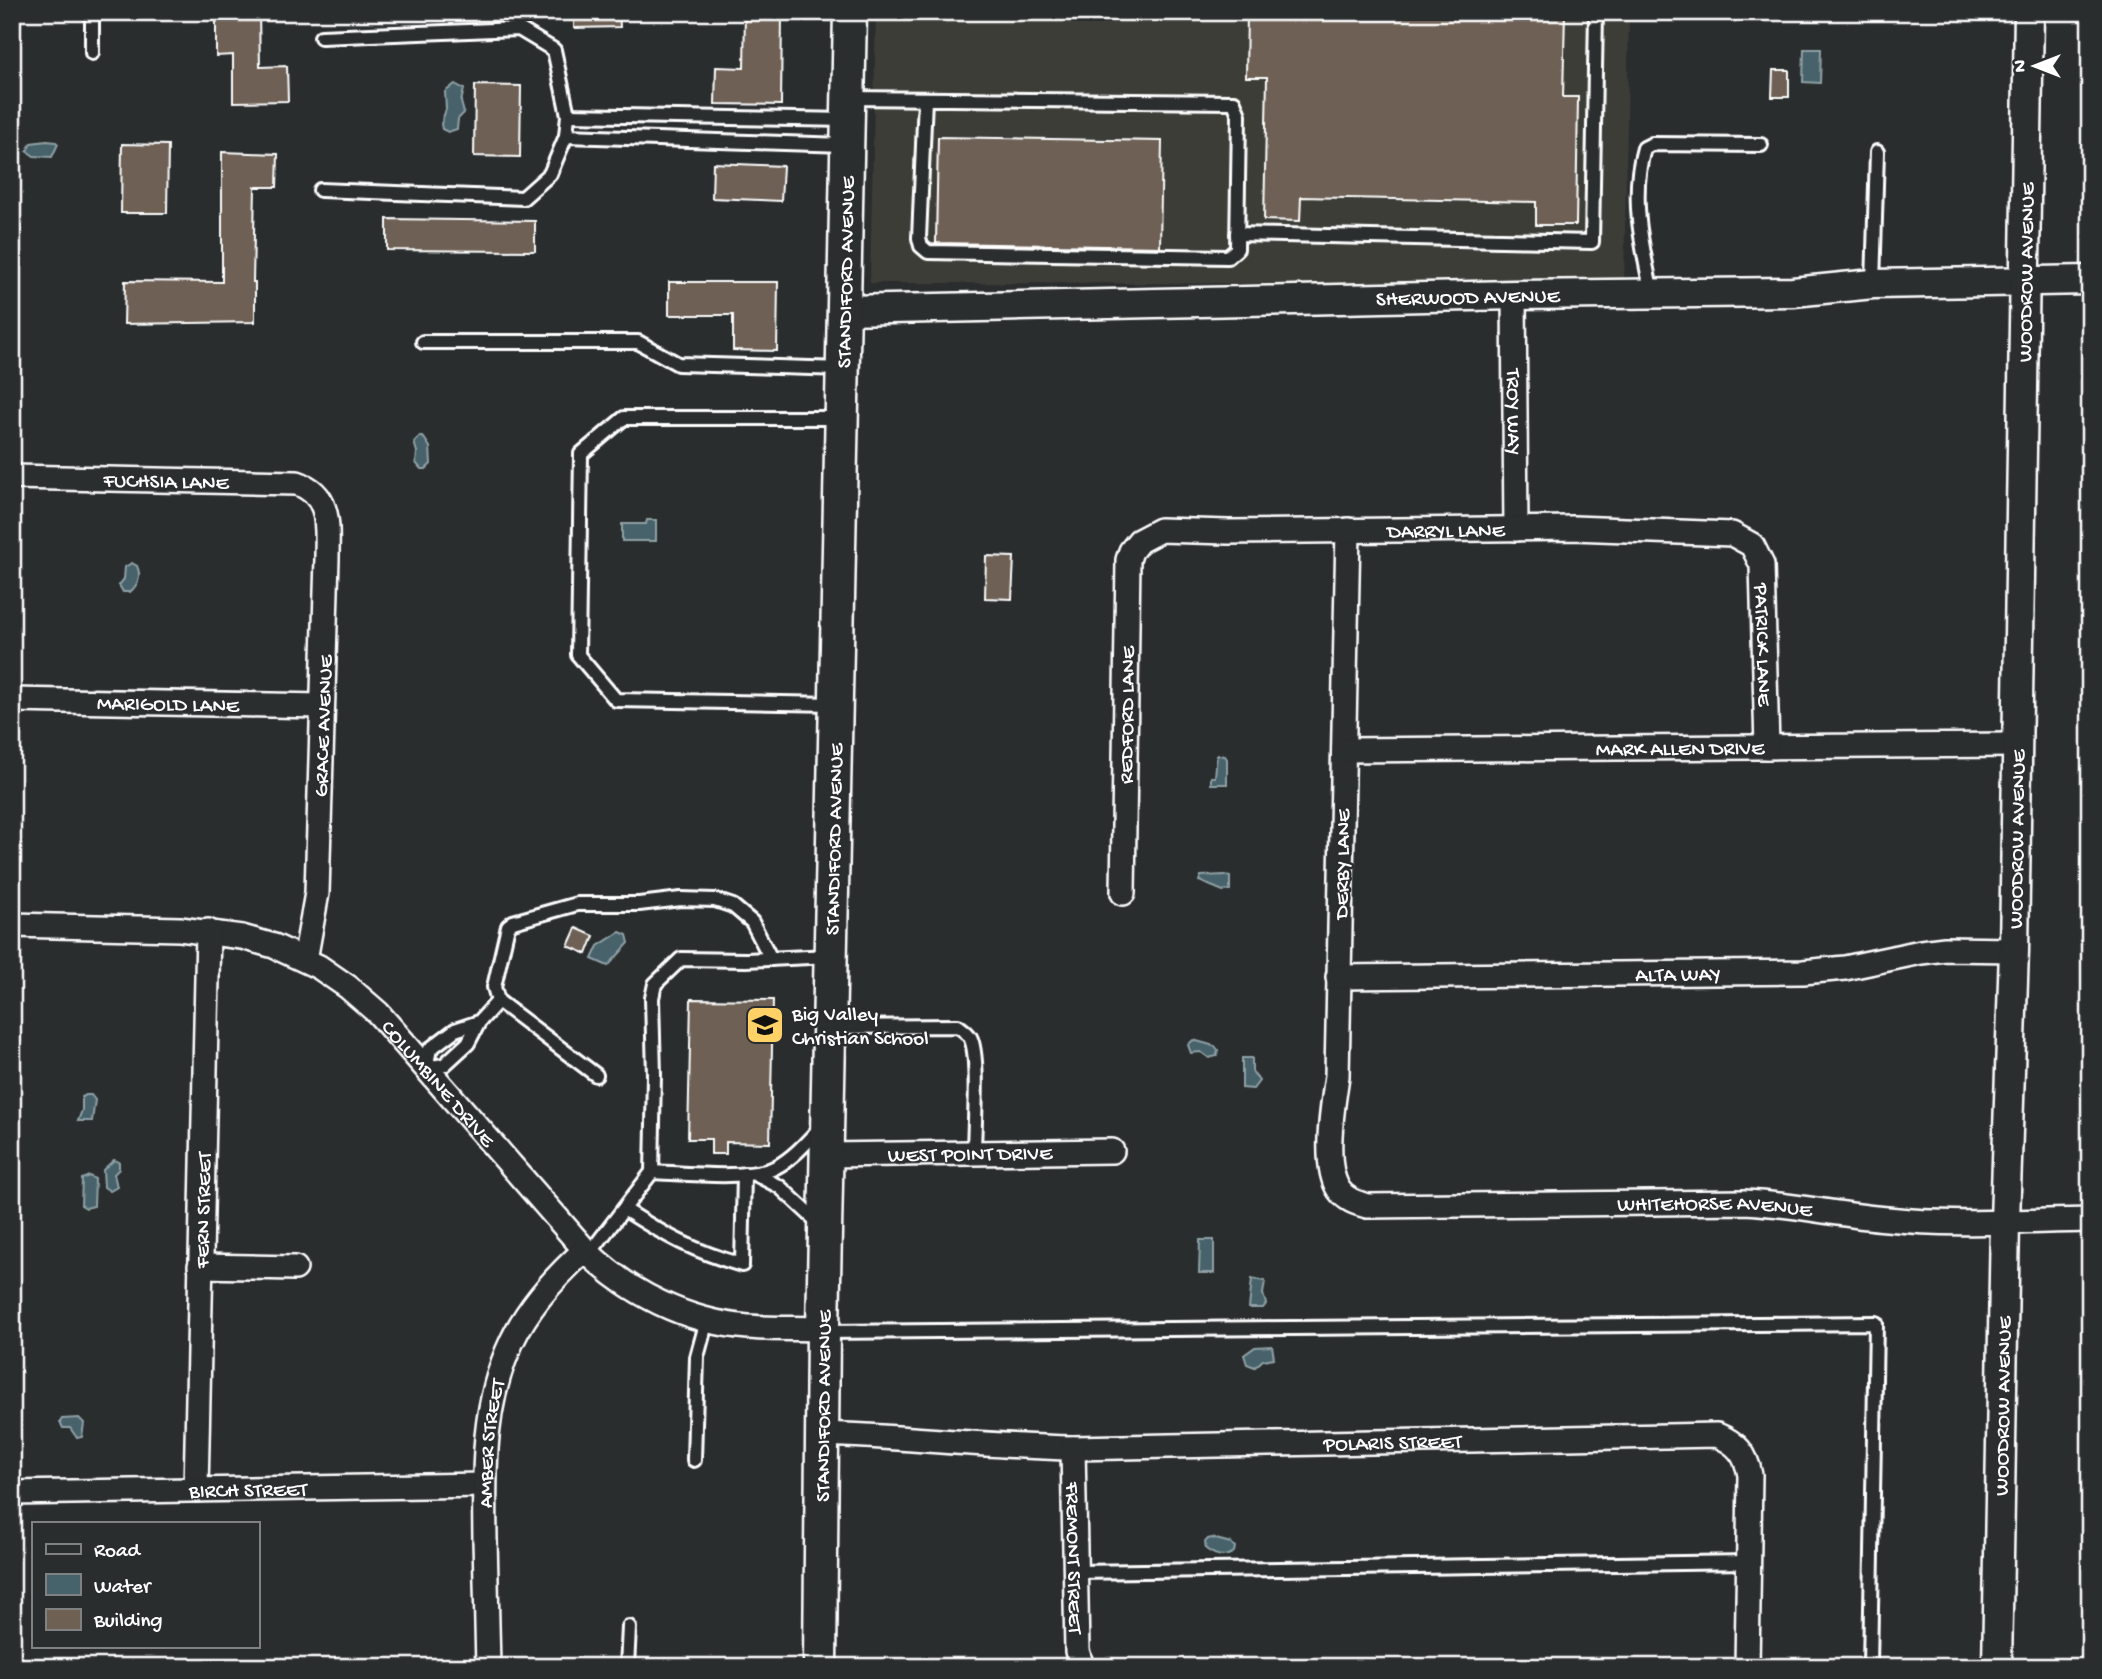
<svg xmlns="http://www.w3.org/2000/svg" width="2102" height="1679" viewBox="0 0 2102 1679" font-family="'Gochi Hand',sans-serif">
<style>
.built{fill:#3e3d39}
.water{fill:#46626a;stroke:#90a1a6;stroke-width:2}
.building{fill:#6e6154;stroke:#fff;stroke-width:2}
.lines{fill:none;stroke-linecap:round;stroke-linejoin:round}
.service-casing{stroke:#fff;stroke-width:18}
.minor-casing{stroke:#fff;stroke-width:28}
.tertiary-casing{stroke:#fff;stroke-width:33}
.secondary-casing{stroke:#fff;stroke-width:37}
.service{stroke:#2a2d2e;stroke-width:12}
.minor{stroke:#2a2d2e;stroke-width:23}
.tertiary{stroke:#2a2d2e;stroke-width:28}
.secondary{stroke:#2a2d2e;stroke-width:32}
.labels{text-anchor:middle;stroke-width:5;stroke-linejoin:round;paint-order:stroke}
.street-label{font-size:21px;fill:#fff;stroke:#2a2d2e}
.poi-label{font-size:21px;fill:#fff;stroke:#2a2d2e;text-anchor:start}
</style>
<rect width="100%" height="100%" fill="#2a2d2e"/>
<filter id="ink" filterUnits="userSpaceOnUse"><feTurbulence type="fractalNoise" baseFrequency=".0143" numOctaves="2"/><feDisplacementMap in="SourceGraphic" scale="14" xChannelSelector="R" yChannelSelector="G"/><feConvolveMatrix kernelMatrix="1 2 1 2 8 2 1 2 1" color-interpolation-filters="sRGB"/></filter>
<g filter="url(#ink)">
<polygon class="built" points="876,12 1629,12 1624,284 870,283"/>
<g class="water">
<polygon points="1804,49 1821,49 1820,83 1803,82"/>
<polygon points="455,84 464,89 461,102 464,113 458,119 457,129 448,132 442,129 441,124 446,109 445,92"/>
<polygon points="47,141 56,142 58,144 52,157 34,156 27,151 31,143"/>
<polygon points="420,436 424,438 430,447 431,464 426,469 421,469 416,463 417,452 414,442"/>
<polygon points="647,520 656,520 656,541 622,541 622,524 646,524"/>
<path d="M 132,563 L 137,566 C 142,577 138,585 130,592 L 123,592 L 119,585 L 124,579 L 125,567 Z"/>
<polygon points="1217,755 1225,756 1227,759 1227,784 1211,784 1211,777 1215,777"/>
<polygon points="1225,875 1230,877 1230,890 1223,891 1199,881 1201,876"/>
<polygon points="620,932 627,935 629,943 608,966 592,959 598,946"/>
<polygon points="1193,1040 1215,1046 1218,1050 1217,1056 1209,1058 1201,1052 1191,1053 1188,1045"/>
<polygon points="1242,1058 1252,1058 1252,1071 1259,1081 1253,1089 1242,1088"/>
<polygon points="86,1095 91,1095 95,1100 92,1121 78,1121 82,1110 82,1097"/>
<polygon points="114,1160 119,1162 119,1169 114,1174 117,1187 110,1191 104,1187 103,1170"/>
<polygon points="89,1176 95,1179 94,1206 86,1208 81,1205 82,1179"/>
<polygon points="1200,1240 1214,1240 1214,1273 1199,1273"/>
<polygon points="1252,1279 1265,1281 1263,1294 1266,1304 1263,1308 1249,1308"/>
<polygon points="1272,1346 1274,1358 1263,1360 1255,1367 1247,1364 1244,1355 1255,1347"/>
<polygon points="79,1418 84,1423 82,1437 77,1438 70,1428 63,1428 60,1422 62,1419"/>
<path d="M 1212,1538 L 1231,1543 L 1235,1547 L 1234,1552 C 1224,1559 1215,1556 1206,1549 L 1205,1542 L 1208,1539 Z"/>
</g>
<g class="building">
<polygon points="216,12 259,12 260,67 287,66 288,101 233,102 233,55 216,56"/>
<polygon points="574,12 619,12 620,27 574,28"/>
<polygon points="745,12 782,12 781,105 715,104 716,67 744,68"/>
<polygon points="1247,12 1565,12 1563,97 1578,97 1576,225 1536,225 1536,202 1301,197 1300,221 1264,220 1267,77 1246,77"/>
<polygon points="1773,70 1789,70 1789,97 1772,97"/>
<polygon points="475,85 521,86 520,157 474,156"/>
<polygon points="938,137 1162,141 1160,247 936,243"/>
<polygon points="122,144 168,145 167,213 121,213"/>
<polygon points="222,152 278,154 277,187 255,187 253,282 255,282 255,322 124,324 125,281 222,282"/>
<polygon points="713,163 783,166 781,201 712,198"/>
<polygon points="387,219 535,221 535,251 387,250"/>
<polygon points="669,282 778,282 777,351 733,350 733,315 669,315"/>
<polygon points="986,556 1014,557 1012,599 985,598"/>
<polygon points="576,928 594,936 587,954 568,946"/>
<polygon points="691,999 773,1000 770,1143 726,1142 726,1154 711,1154 711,1139 688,1139"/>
</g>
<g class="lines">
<defs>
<g id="service">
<polyline points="92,12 92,53"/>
<polyline points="848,98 1234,102 1239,115 1237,249 1228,257 928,252 921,246 919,238 925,99"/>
<polyline points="568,115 848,120"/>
<polyline points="566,136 845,145"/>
<polyline points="320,190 523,198 550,174 566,136 568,115 554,50 519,29 321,37"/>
<polyline points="1237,234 1592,242 1596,12"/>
<polyline points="1873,284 1877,152"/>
<path d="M 1652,293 C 1642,246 1630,196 1644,148 L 1652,144 L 1761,145"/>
<polyline points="423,342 638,342 678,364 843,369"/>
<polyline points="836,704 616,700 578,655 581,454 624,418 842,418"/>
<polygon points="479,1022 468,1043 444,1065 426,1068 430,1049 455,1030"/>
<polyline points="479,1022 498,1001"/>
<path d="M 829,1027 L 958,1026 C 962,1029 967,1032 970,1037 C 980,1055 974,1129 974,1153"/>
<polyline points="596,1075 498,1001 494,987 508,926 513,922 577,904 639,904 681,899 715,900 733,906 752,922 771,959"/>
<path d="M 652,1172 C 681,1173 752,1181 776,1167 C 793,1158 807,1142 820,1128"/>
<polyline points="755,1174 780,1187 821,1225"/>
<path d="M 624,1209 C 666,1236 693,1251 742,1265 L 744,1174"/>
<polyline points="589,1254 652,1172 654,1075 652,998 655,984 681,959 746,960 830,956"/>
<polyline points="823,1332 1876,1323 1870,1667"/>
<polyline points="694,1460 697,1357 707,1320"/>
<polyline points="1076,1572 1749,1562"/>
<polyline points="627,1667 629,1627"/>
</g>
<g id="minor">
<path id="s1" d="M 1514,295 L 1516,529"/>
<path id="s2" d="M 12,477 L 297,483 C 332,495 327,527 327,558 L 317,893 L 305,960"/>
<path id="s3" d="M 1348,530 L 1337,1076 C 1333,1105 1322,1165 1339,1190 C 1346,1200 1357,1203 1367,1206 L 1744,1202 C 1792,1204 1839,1215 1887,1219 C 1954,1226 2023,1221 2090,1220"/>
<path id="s4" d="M 12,700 L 322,706"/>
<path id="s5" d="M 1344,750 L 2017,745"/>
<path id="s6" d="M 1123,893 L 1128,560 L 1131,551 L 1139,541 L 1160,530 L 1228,532 L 1573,528 L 1732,534 L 1752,545 L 1762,565 L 1767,747"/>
<path id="s7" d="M 12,925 L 180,929 L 242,937 L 274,946 L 319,967 L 348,987 L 378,1013 L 585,1250 C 628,1293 687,1322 748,1327 C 772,1329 798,1328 823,1329"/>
<path id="s8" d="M 1338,977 L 1803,972 L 1845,968 L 1921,952 L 1945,949 L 2014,950"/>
<path id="s9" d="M 826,1155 L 1112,1151"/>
<polyline points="200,1266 295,1268"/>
<path id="s10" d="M 823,1434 C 906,1437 989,1446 1073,1448 L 1717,1435 C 1737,1443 1746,1454 1750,1475 L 1747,1667"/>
<path id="s11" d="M 1073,1448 L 1077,1651 L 1082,1667"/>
<path id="s12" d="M 196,1490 L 208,931"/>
<path id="s13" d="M 12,1493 L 484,1485"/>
<path id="s14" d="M 488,1667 C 487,1624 486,1582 485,1539 C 484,1471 482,1404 512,1341 C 529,1305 556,1276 585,1250"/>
</g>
<g id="tertiary">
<path id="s15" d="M 845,310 L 1514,295 L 1793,292 L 1873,284 L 2090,280"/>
<path id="s16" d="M 1997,1667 L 2005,1221 L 2014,950 L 2029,12"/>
</g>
<g id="secondary">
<path id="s17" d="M 820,1667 L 823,1329 L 850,12"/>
</g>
</defs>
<use href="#service" class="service-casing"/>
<use href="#minor" class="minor-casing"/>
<use href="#tertiary" class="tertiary-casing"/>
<use href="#secondary" class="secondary-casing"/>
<use href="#service" class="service"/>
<use href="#minor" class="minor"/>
<use href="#tertiary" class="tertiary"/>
<use href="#secondary" class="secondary"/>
</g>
</g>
<defs>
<symbol id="school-square" viewBox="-11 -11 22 22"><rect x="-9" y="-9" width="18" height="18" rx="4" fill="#ffd166" stroke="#2a2d2e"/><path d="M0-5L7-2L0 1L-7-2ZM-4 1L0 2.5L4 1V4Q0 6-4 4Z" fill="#111"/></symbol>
</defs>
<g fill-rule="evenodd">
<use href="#school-square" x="743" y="1003" width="44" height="44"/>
</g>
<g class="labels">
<g class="street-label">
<text dy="7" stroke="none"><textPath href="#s17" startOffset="1395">STANDIFORD AVENUE</textPath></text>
<text dy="7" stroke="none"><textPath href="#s16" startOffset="1395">WOODROW AVENUE</textPath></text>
<text dy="7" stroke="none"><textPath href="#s15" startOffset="623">SHERWOOD AVENUE</textPath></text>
<text dy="7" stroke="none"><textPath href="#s1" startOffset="117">TROY WAY</textPath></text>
<text dy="7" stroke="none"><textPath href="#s2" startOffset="154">FUCHSIA LANE</textPath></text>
<text dy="7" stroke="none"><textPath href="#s6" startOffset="665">DARRYL LANE</textPath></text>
<text dy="7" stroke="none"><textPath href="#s6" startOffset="1076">PATRICK LANE</textPath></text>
<text dy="7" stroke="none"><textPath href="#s4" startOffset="156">MARIGOLD LANE</textPath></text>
<text dy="7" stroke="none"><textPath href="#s6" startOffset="178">REDFORD LANE</textPath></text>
<text transform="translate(322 726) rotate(-88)" y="7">GRACE AVENUE</text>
<text dy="7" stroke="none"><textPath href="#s5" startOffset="336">MARK ALLEN DRIVE</textPath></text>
<text dy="7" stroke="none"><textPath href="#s17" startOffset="828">STANDIFORD AVENUE</textPath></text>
<text dy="7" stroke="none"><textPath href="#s16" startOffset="828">WOODROW AVENUE</textPath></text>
<text transform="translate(1341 864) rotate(-89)" y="7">DERBY LANE</text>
<text dy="7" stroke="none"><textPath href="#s8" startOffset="340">ALTA WAY</textPath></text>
<text dy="7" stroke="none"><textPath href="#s7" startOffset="481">COLUMBINE DRIVE</textPath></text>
<text dy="7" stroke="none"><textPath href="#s9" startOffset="144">WEST POINT DRIVE</textPath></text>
<text dy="7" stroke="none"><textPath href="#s3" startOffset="1043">WHITEHORSE AVENUE</textPath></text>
<text dy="7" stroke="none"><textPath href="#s12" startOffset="280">FERN STREET</textPath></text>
<text dy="7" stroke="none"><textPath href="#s17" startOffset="261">STANDIFORD AVENUE</textPath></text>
<text dy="7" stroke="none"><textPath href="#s16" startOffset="261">WOODROW AVENUE</textPath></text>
<text dy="7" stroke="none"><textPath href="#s10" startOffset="570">POLARIS STREET</textPath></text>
<text dy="7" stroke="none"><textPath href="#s14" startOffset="224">AMBER STREET</textPath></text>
<text dy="7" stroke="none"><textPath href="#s13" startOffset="236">BIRCH STREET</textPath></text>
<text dy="7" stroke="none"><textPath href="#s11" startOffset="110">FREMONT STREET</textPath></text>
</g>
<g class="poi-label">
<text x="792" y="1020">Big Valley<tspan x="792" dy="24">Christian School</tspan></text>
</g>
</g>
<rect width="2102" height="1679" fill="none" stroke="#2a2d2e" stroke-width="42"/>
<rect x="21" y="21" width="2060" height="1637" fill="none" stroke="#fff" stroke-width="2.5" filter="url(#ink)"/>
<rect x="32" y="1522" width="228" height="126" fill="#2a2d2e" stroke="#7f8182" stroke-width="2"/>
<rect x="46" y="1544" width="35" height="10" fill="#2a2d2e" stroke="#7f8182" stroke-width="2"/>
<text x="94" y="1556" font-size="21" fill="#ffffff">Road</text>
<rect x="46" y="1574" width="35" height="21" fill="#46626a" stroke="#7f8182" stroke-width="2"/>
<text x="94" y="1592" font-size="21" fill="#ffffff">Water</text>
<rect x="46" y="1609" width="35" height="21" fill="#6e6154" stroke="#7f8182" stroke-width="2"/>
<text x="94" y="1626" font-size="21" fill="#ffffff">Building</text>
<g transform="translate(2035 66) rotate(270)" stroke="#2a2d2e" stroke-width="5" paint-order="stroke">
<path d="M0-5L12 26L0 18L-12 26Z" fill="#ffffff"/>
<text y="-10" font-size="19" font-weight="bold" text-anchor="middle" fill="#ffffff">N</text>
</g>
</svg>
